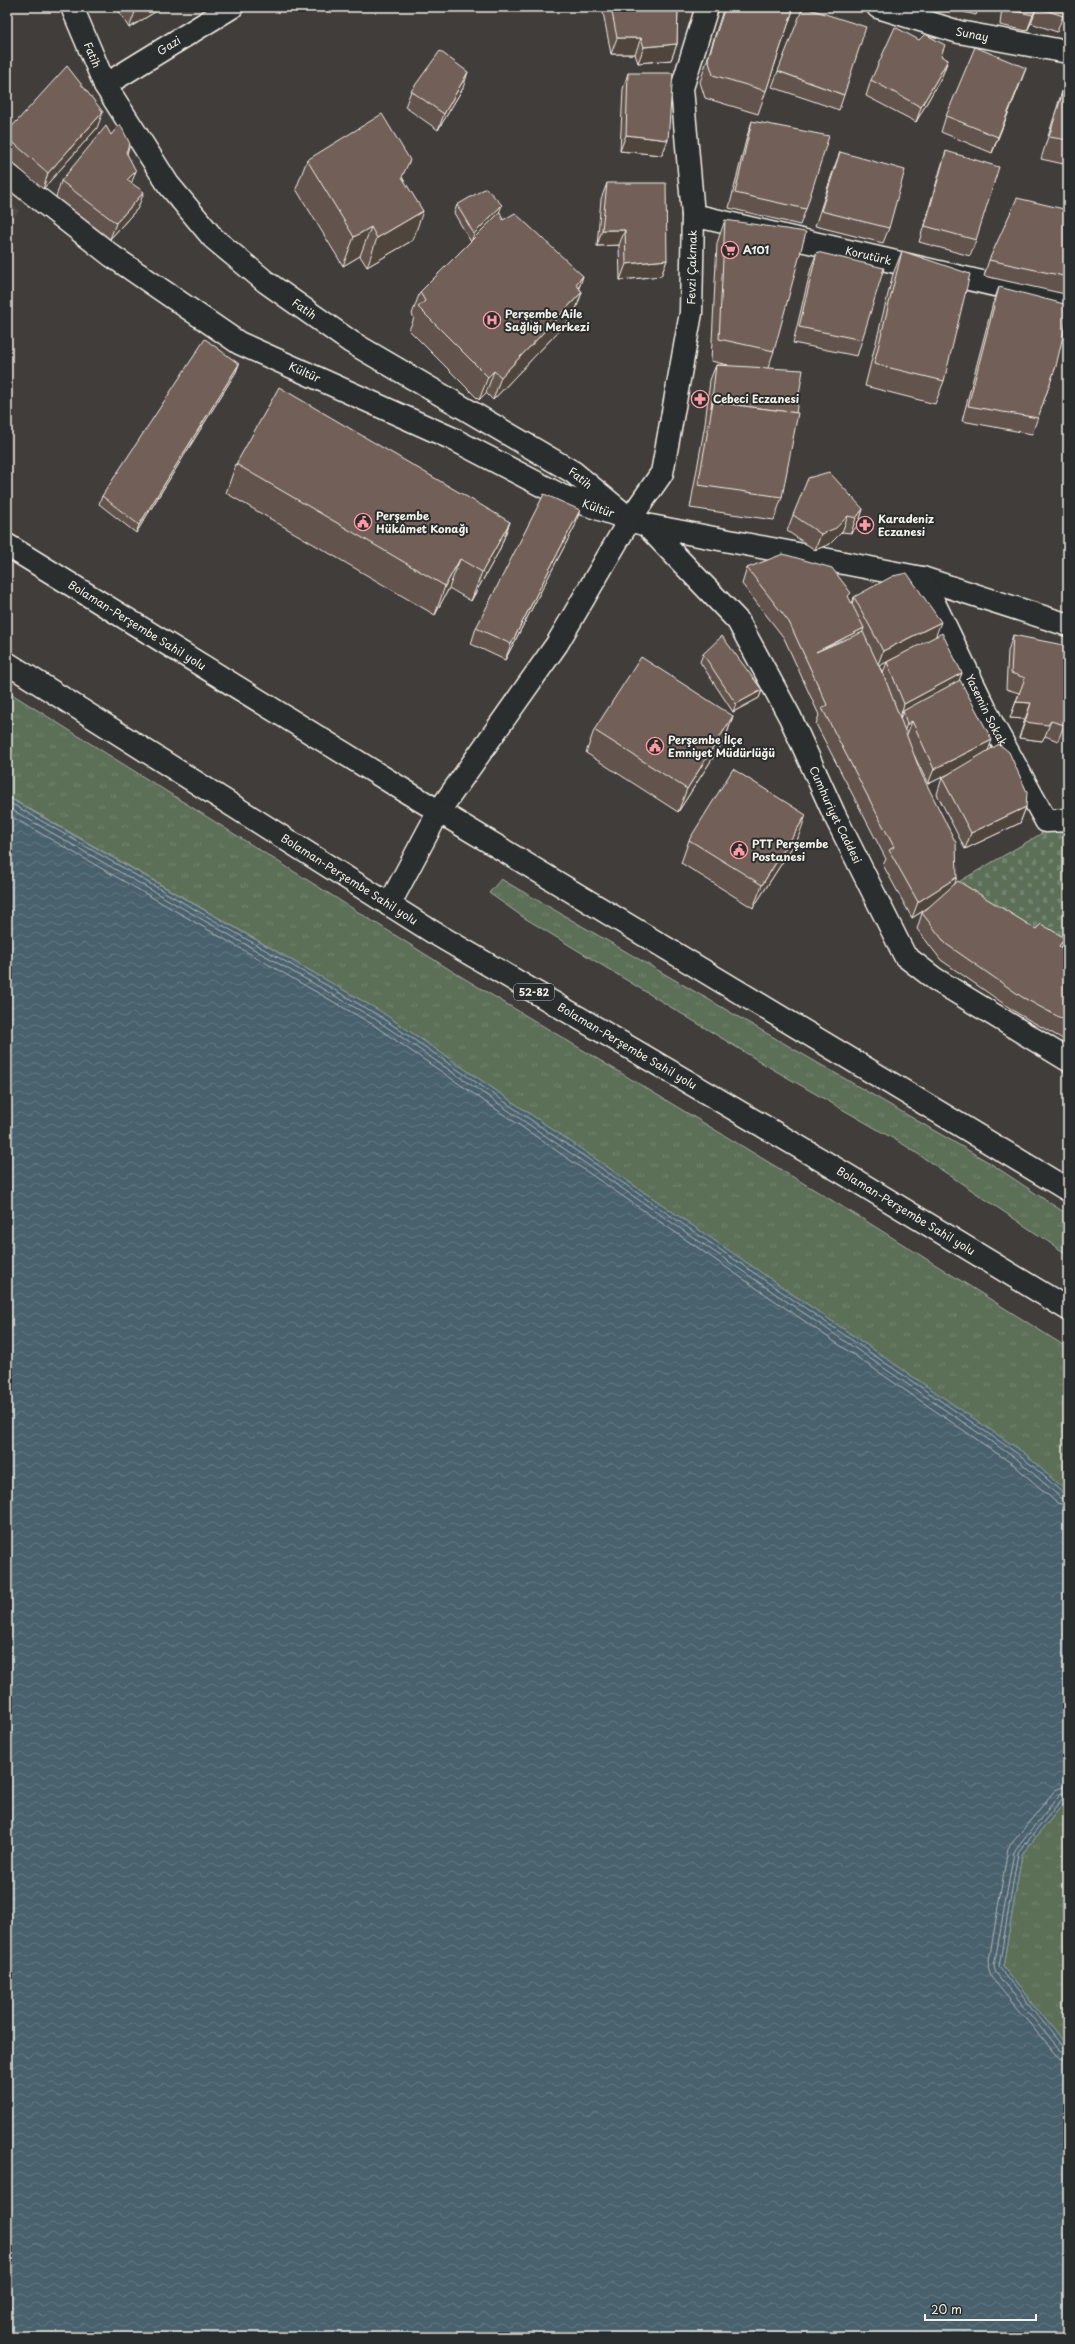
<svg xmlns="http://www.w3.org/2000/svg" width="1075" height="2344" viewBox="0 0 1075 2344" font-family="'Playpen Sans',sans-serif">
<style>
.built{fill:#4f4844}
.grass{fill:url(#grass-tufts);stroke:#a8b0a0}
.cemetery{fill:url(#cemetery-stones);stroke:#a8b0a0}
.water{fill:url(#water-waves);stroke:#8d9b9e}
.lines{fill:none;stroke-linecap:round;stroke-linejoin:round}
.shore{stroke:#b0b7b7;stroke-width:1}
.minor-casing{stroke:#f4f1e8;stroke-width:25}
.major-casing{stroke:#f4f1e8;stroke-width:25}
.minor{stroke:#2a2d2e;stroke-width:22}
.major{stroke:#2a2d2e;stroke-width:22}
.wall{fill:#62534d;stroke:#f4f1e8;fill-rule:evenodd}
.shaded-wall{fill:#50443e;stroke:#f4f1e8}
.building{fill:#726159;stroke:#f4f1e8}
.labels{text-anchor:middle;stroke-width:4;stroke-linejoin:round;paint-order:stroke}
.shield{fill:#2a2d2e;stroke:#b7b6b0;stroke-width:1}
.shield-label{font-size:10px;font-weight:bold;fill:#f4f1e8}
.street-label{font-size:11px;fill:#f4f1e8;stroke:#2a2d2e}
.poi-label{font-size:11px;font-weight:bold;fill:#f4f1e8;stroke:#2a2d2e;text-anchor:start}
</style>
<defs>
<pattern id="grass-tufts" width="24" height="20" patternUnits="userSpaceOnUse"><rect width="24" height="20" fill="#5b6f59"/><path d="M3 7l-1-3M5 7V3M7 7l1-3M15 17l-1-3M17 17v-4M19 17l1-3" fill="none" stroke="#738471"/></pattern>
<pattern id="cemetery-stones" width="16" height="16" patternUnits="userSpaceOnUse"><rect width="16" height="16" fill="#5b6f59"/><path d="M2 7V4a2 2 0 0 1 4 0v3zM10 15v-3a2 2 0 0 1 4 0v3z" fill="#738471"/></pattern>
<pattern id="water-waves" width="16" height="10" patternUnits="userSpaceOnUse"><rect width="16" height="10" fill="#49616d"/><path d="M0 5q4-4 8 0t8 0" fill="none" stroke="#647882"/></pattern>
</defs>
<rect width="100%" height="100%" fill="#403d3b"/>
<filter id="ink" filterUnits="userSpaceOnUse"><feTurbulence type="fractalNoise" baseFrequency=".025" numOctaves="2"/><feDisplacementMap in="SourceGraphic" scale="8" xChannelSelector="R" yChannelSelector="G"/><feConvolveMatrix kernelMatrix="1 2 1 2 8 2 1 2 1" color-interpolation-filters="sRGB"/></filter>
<g filter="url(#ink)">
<polygon class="built" points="7,201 20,210 7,226"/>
<g class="grass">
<polygon points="7,691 452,971 866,1221 1068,1348 1068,1493 1024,1453 380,1011 7,796"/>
<polygon points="501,879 990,1163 1068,1215 1068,1255 906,1146 769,1067 523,917 489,893"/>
<polygon points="1068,1798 1068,2047 1003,1967 1022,1854"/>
</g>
<polygon class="cemetery" points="1044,832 1068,833 1068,953 955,884"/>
<polygon class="water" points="7,797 380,1011 1024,1453 1068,1493 1068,1798 1022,1854 1003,1967 1068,2047 1068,2337 7,2337"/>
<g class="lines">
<g class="shore">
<polyline points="7,801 378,1015 1021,1456 1064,1494 1068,1495"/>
<polyline points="7,807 375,1019 1018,1460 1061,1498 1068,1500"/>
<polyline points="7,814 372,1024 1014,1465 1057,1503 1068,1506"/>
<polyline points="1068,1785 1055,1790 1008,1848 988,1967 991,1977 1055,2054 1060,2058 1068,2060"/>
<polyline points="1068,1791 1060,1794 1014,1852 994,1967 996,1973 1059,2050 1068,2054"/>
<polyline points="1068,1796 1063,1798 1018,1853 999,1967 1063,2047 1068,2049"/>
</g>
<defs>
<g id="minor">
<path id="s1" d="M 72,7 L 105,85 L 168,184 L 213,238 L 266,282 L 351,342 L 573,472 L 619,510"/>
<path id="s2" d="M 878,7 L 959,32 L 1068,52"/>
<path id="s3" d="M 105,85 L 232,7"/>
<path id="s4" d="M 7,174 L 112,256 L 239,343 L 451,438 L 562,496 L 646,525 L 922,578 L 1068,625"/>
<path id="s5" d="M 693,215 L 1068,302"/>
<path id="s6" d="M 646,525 L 738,621 L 790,717 L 834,814 L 905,956 L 935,979 L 1068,1060"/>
<path id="s7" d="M 922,578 L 993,725 L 1046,821 L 1068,820"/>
<path id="s8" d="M 389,905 L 439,811 L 557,644 L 630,519 L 662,473 L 691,313 L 693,215 L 682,88 L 707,7"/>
</g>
<g id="major">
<path id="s9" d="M 7,545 L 410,794 L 1068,1190"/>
<path id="s10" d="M 7,663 L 431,931 L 845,1174 L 1068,1309"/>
</g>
</defs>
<use href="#minor" class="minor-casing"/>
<use href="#major" class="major-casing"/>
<use href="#minor" class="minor"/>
<use href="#major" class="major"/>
</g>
<g class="wall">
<polygon points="116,7 163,7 129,28"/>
<polygon points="602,7 678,7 677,44 671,60 638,63 635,54 611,54"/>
<polygon points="724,7 794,7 766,91 758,114 705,98 700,82"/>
<polygon points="943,7 979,7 976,15"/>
<polygon points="1002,7 1066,7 1057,32 1031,23 1027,31 1000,25"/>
<polygon points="941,56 948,60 942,76 916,122 866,96 871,80"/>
<polygon points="1026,68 1020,84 992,153 941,132 946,116"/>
<polygon points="778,71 844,95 839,110 772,87"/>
<polygon points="628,73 668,140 662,155 620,151 623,89"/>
<polygon points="1068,73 1068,165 1041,159 1063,88"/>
<polygon points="463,88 438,130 405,107 411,91"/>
<polygon points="752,121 806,209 800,225 729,208 747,136"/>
<polygon points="97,128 43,189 7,158 7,132"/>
<polygon points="111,135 130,144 127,154 131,183 138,208 110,239 56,197 61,181"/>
<polygon points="946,151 976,240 970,256 919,242 941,167"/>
<polygon points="840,152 889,228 883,243 815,226 834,168"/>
<polygon points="307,160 403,178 413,240 367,267 360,256 343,266 296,189"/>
<polygon points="607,183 667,260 661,276 620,280 619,245 597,246 601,199"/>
<polygon points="457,205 499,213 503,220 583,276 579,288 582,292 574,315 493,400 486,393 479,400 409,330 414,318 412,314 420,292 471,242 454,213"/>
<polygon points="1068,210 1068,287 1065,294 984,276 989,260"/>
<polygon points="725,220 774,351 768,368 782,497 774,520 690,508 705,424 710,380 716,365 728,365 711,361 717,243"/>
<polygon points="902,251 944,381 935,404 865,386 893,274"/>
<polygon points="817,252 862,340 857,356 793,343 811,268"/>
<polygon points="999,287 1056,366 1032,434 962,421 993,303"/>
<polygon points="239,364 236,372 136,533 99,504 102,496"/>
<polygon points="236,464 510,522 499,551 471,601 449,588 435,615 226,493"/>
<polygon points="863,509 858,525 851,533 842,532 830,544 815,550 787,531 793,515"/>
<polygon points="575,526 505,660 471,644 476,628"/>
<path d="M 747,568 L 849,599 L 852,604 L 854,597 L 935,637 L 962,673 L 959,680 L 988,751 L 1026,807 L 1020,823 L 965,849 L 937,794 L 942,778 L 949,774 L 928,784 L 914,755 L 954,884 L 1068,951 L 1068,1042 L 1017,1013 L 941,960 L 917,929 L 922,913 L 931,906 L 912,918 L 883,865 L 886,859 L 816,724 L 819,715 L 784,638 L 742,584 ZM 906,652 L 887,662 L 883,673 L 879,666 Z"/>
<polygon points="1013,635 1068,714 1058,741 1045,736 1042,741 1019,738 1025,719 1010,718 1019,693 1006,689 1008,651"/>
<polygon points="703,654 762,690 759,698 733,712 700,662"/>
<polygon points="733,716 725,739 678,812 586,753 594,730"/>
<polygon points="798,838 753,908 681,863 689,840"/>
</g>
<g class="shaded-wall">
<polygon points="137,7 163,7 129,28"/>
<polygon points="1037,7 1031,23 1027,31 1033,15"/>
<polygon points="617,38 641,38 635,54 611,54"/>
<polygon points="677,44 671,60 638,63 644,47"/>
<polygon points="948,60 942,76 916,122 921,107"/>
<polygon points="1026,68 1020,84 992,153 998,137"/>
<polygon points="468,72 463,88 438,130 444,114"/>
<polygon points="103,112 97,128 43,189 48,173"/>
<polygon points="626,135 668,140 662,155 620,151"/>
<polygon points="136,171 130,187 127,180"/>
<polygon points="144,192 138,208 110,239 116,223"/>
<polygon points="502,205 499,213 471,242 474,234"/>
<polygon points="423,211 413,240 367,267 377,238"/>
<polygon points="371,227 360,256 343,266 354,237"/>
<polygon points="602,230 625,230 619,245 597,246"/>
<polygon points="667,260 661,276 620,280 626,264"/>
<polygon points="583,276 575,299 576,284"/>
<polygon points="582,292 574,315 493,400 501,377"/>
<polygon points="239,364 236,372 136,533 139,525"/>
<polygon points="494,371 486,393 479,400 488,377"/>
<polygon points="863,509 858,525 851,533 856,518"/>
<polygon points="580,510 575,526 505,660 511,644"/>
<polygon points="848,516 842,532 830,544 815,550 821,534"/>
<polygon points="510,522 499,551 471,601 482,572"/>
<polygon points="460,559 449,588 435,615 445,586"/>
<polygon points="941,622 935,638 877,667 883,651"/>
<polygon points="864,628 859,643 810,668 816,652"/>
<polygon points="962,673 956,689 903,711 900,719 899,720 904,704"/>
<polygon points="762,690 759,698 733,712 736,704"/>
<polygon points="1016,702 1031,703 1025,719 1010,718"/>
<polygon points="733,716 725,739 678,812 687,789"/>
<polygon points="912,721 906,737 901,740 907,724"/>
<polygon points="1051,721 1045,736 1042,741 1019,738 1025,722"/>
<polygon points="992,740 986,756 928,784 934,769"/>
<polygon points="1026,807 1020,823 965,849 971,833"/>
<polygon points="806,815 798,838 753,908 762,885"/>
<polygon points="957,877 952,892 912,918 918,902"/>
<polygon points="1065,938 1059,954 1059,946"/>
</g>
<g class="building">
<polygon points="611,7 678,7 677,44 644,47 641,38 617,38"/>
<polygon points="725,7 794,7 766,91 713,75 708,59"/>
<polygon points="803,7 866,27 844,95 778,71"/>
<polygon points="1006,7 1037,7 1033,15 1005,9"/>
<polygon points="1037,7 1066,7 1063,16"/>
<polygon points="895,27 919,40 925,34 945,45 941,56 948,60 921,107 871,80"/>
<polygon points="975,47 1026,68 998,137 946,116"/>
<polygon points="440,51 468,72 444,114 411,91"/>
<polygon points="67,66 103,112 48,173 7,137 7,132"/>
<polygon points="628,73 673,73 668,140 626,135"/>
<polygon points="1068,75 1068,140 1049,137"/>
<polygon points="382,114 410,160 402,177 423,211 377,238 371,227 354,237 307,160"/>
<polygon points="752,121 829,136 806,209 735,193"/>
<polygon points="120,124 130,144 126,152 136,171 127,180 144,192 116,223 61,181 106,126 111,135"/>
<polygon points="946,151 999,167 976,240 925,226"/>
<polygon points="840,152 905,170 889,228 821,211"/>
<polygon points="607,183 666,183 667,260 626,264 625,230 602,230"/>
<polygon points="486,188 502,205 474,234 457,205"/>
<polygon points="1017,198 1068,210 1068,277 989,260"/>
<polygon points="500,212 503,220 515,213 583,276 576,284 582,292 501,377 494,371 488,377 418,307 425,301 420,292"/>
<polygon points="725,220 806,232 774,351 719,339"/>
<polygon points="902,251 970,274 944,381 874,364"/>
<polygon points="817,252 884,268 862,340 799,327"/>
<polygon points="999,287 1068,305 1068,314 1056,366 1038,418 968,406"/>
<polygon points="205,339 239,364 139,525 102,496"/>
<polygon points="716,365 803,370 796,413 713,402 711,408"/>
<polygon points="279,387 510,522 482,572 460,559 445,586 236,464"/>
<polygon points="713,402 798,413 782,497 698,485"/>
<polygon points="829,472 863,509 856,518 848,516 836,528 821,534 793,515 808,478"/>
<polygon points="544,494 580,510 511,644 476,628"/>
<polygon points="783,554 832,568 851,593 848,596 864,628 816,652 863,632 886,681 921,773 956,843 957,877 918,902 889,850 894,847 822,708 827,705 789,622 747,568"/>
<polygon points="907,573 941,622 883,651 854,597 893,576"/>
<polygon points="942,633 962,673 904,704 887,662"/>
<polygon points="1013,635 1068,646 1068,714 1064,725 1051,721 1048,725 1025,722 1031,703 1016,702 1025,678 1011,673"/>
<polygon points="722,636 762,690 736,704 703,654"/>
<polygon points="641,657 733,716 687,789 594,730"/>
<polygon points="960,680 992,740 934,769 912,721 907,724 903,711"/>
<polygon points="999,744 1009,752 1027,792 1026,807 971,833 942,778"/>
<polygon points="733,769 806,815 762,885 689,840"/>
<polygon points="958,881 1036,929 1041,924 1065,938 1059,946 1068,951 1068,1022 1022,997 946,944 922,913"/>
</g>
</g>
<defs>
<symbol id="supermarket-ring" viewBox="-11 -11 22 22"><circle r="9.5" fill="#2a2d2e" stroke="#ff9aa2" stroke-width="1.5"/><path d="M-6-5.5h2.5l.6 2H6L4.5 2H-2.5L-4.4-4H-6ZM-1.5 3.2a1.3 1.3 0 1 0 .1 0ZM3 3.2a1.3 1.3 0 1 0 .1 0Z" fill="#ff9aa2"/></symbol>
<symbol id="hospital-ring" viewBox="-11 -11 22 22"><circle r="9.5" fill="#2a2d2e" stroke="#ff9aa2" stroke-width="1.5"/><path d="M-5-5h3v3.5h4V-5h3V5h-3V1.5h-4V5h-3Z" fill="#ff9aa2"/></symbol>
<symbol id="pharmacy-ring" viewBox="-11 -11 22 22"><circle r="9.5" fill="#2a2d2e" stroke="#ff9aa2" stroke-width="1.5"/><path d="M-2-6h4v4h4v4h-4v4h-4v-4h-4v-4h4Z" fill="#ff9aa2"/></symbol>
<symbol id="civic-ring" viewBox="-11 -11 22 22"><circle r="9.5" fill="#2a2d2e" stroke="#ff9aa2" stroke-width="1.5"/><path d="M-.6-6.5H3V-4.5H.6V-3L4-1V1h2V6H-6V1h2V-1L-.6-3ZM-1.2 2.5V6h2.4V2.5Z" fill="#ff9aa2"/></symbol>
</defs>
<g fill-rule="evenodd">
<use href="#supermarket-ring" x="720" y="240" width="20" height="20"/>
<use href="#hospital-ring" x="482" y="310" width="20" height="20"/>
<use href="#pharmacy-ring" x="690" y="389" width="20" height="20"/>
<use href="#civic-ring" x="353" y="512" width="20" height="20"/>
<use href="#pharmacy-ring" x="855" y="515" width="20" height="20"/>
<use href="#civic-ring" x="645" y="736" width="20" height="20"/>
<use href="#civic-ring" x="729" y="840" width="20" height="20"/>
</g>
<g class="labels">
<rect class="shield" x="514" y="984" width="40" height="16" rx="3"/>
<g class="shield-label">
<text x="534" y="996">52-82</text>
</g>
<g class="street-label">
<text dy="4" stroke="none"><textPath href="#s2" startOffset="98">Sunay</textPath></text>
<text dy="4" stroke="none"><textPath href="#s3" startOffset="75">Gazi</textPath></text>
<text dy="4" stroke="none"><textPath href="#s1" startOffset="52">Fatih</textPath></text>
<text dy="4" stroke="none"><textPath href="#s5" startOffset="180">Korutürk</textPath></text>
<text dy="4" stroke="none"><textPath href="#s8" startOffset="720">Fevzi Çakmak</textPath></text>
<text dy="4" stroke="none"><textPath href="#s1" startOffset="388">Fatih</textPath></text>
<text dy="4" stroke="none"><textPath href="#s4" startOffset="359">Kültür</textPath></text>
<text dy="4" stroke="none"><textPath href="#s1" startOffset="712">Fatih</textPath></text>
<text dy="4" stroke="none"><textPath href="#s4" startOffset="683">Kültür</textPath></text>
<text dy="4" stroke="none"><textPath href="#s9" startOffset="153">Bolaman-Perşembe Sahil yolu</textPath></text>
<text dy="4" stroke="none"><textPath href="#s7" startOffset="147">Yasemin Sokak</textPath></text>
<text dy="4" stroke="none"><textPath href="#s6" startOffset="350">Cumhuriyet Caddesi</textPath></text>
<text dy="4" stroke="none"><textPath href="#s10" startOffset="405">Bolaman-Perşembe Sahil yolu</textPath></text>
<text dy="4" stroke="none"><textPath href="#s10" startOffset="729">Bolaman-Perşembe Sahil yolu</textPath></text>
<text dy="4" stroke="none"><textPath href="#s10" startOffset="1053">Bolaman-Perşembe Sahil yolu</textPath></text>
</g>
<g class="poi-label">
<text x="743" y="254">A101</text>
<text x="505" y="318">Perşembe Aile<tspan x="505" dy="13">Sağlığı Merkezi</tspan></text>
<text x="713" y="403">Cebeci Eczanesi</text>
<text x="376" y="520">Perşembe<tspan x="376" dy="13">Hükûmet Konağı</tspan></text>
<text x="878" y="523">Karadeniz<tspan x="878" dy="13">Eczanesi</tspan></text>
<text x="668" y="744">Perşembe İlçe<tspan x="668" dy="13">Emniyet Müdürlüğü</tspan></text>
<text x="752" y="848">PTT Perşembe<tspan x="752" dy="13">Postanesi</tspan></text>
</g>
</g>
<rect width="1075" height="2344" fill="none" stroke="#2a2d2e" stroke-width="24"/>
<rect x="12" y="12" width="1051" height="2320" fill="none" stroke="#f4f1e8" stroke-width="1.5" filter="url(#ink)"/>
<path d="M925 2314v6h111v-6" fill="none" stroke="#f4f1e8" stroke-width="2"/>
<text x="931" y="2314" font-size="12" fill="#f4f1e8" stroke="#2a2d2e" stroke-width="3" paint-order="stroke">20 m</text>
</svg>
